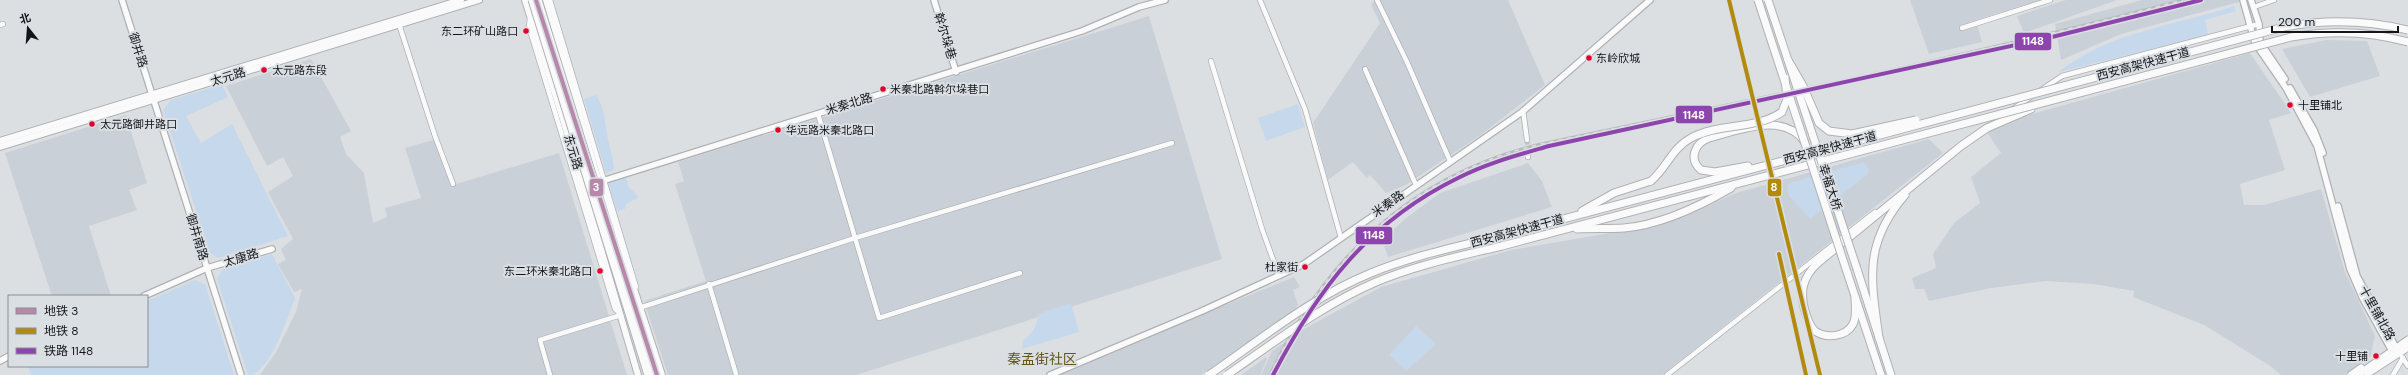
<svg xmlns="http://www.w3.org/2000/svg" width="2408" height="375" viewBox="0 0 2408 375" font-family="'DM Sans','Noto Sans SC',sans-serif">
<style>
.built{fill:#cad0d8}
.green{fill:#c6d8ec}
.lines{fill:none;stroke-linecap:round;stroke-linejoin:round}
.minor-tunnel{stroke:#bec1c4;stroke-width:4.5;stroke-dasharray:4.5 2;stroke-linecap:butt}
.minor-casing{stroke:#afb1b4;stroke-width:6}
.tertiary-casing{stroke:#afb1b4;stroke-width:8}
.secondary-casing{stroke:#afb1b4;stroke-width:8}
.primary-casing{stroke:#afb1b4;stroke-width:9}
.trunk-casing{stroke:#afb1b4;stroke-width:9}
.minor{stroke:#fafafb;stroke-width:4.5}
.tertiary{stroke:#fafafb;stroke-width:5.5}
.secondary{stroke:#fafafb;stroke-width:6}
.primary{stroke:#fafafb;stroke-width:7}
.trunk{stroke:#fafafb;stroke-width:7}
.rail-casing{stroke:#b8b9b9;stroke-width:3}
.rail{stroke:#dadfe4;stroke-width:1.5;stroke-dasharray:4.5;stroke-linecap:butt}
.primary-bridge-casing{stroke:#afb1b4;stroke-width:9;stroke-linecap:butt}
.trunk-bridge-casing{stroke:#afb1b4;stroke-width:9;stroke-linecap:butt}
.primary-bridge{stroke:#fafafb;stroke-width:7}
.trunk-bridge{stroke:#fafafb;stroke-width:7}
.rail-1-casing{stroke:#dadfe4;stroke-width:7}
.rail-1{stroke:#8e44ad;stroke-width:4}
.metro-1-casing{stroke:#dadfe4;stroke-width:7}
.metro-2-casing{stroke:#dadfe4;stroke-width:7}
.metro-1{stroke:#b688a9;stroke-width:4}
.metro-2{stroke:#b28a0e;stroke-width:4}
.bus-dot{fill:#e4002b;stroke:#dadfe4;stroke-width:1.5}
.labels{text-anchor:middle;stroke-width:4;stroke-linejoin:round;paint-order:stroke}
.bus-label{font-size:11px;fill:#141517;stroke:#dadfe4;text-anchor:start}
.street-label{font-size:12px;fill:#141517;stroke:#dadfe4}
.quarter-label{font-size:14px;fill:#63561a;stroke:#dadfe4}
.line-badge{stroke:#dadfe4;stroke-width:1.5}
.badge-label{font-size:11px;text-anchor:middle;font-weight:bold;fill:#fff}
</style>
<rect width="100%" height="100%" fill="#dcdfe2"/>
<g class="built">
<polygon points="1375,0 1508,0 1545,85 1482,134 1406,185 1386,193 1370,175 1367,178 1353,162 1328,180 1313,123 1380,23 1371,5"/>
<polygon points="1910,0 2040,0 1976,20 1982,42 1929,54"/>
<polygon points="2066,0 2117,0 2024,33 2017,16"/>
<polygon points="2142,0 2246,0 2121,34 2061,60 2055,24"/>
<polygon points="1149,16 1222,259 856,375 668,375 644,301 706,281 675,184 684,181 678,162"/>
<polygon points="2326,40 2367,41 2380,76 2310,97 2282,49"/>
<polygon points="2250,53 2291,113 2269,120 2285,170 2240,184 2244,205 2264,205 2321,189 2345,272 2375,336 2371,355 2344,375 2281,375 2269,365 2204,325 2133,297 2134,291 2093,284 2046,281 1991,288 1929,301 1924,289 1915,289 1912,278 1936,268 1933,254 1954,223 1980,203 1971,177 2001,153 1986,131 1993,125"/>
<polygon points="311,59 351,131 340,137 346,154 364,173 373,223 387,217 385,208 421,198 405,148 437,139 453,185 559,153 627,375 260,375 276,352 296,312 302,289 294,292 278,264 286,260 281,249 293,239 268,192 293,176 283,157 267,166 226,86"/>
<polygon points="126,115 147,183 129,190 137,210 89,226 111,296 52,296 5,153"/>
<polygon points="1929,139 1943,153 1662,375 1261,375 1272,351 1302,330 1381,287 1511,250 1610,233 1692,213 1736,193"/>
<polygon points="1528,163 1542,181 1552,207 1388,257 1382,240 1405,219 1440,193"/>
<polygon points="1294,277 1300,287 1293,290 1298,305 1291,315 1201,375 1052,375"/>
<polygon points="1266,357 1267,359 1260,375 1241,375"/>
</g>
<g class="green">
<path d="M 2234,6 L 2236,11 L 2205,20 L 2208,35 L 2059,72 C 2107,32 2177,25 2234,6 Z"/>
<polygon points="222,84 228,97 186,116 201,143 232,124 288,236 218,258 210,253 163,110 171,100"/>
<path d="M 596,95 C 607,112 604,124 609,143 C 611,153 614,160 614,170 L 606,173 L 584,99 Z"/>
<polygon points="1298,104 1305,127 1266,141 1258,118"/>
<polygon points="1864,162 1869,170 1867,175 1810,219 1789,196 1787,186 1789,183"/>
<polygon points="626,177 628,186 639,197 626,204 625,209 617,211 608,182"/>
<path d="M 272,254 L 295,298 C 288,316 270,375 248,375 L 217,279 L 222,270 Z"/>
<polygon points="195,280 205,284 234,375 31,375 28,366 147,366 147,301"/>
<path d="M 1071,303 L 1079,332 L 1022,349 L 1023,341 C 1031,334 1038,326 1038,314 Z"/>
<polygon points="1416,326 1436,344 1406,371 1389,355"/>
</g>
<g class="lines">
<polyline class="minor-tunnel" points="1527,140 1528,154"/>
<defs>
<g id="minor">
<polyline points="550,0 636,287"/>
<polyline points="1260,0 1305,109 1341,238"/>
<polyline points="1377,0 1407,62 1450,161"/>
<polyline points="2254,7 2274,0"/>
<polyline points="530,18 529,27 615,309 621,315 540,340 550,375"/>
<polyline points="399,24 435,136 453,184"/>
<polyline points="0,25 3,24"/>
<polyline points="1962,28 2050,0"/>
<polyline points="1211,61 1262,229 1279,276"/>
<polyline points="1365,69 1416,185"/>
<polyline points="2041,90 2062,76 2259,24"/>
<polyline points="2013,109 2032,96"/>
<polyline points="1523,110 1527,140"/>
<polyline points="818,114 879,318 1020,273"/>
<polyline points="1528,154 1528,157"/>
<polyline points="709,284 736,374"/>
<polyline points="639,308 855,238 1172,143"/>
<polyline points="2402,357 2408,366"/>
<polyline points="1667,375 1875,212"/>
<polyline points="2393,375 2403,358"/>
</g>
<g id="tertiary">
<polyline points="122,0 241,375"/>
<polyline points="934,0 956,72"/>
<polyline points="2243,0 2255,43 2286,88 2317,146 2350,269 2362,297 2392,351 2395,352"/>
<polyline points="2251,0 2259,24 2260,42 2285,79"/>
<polyline points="2290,88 2314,130 2323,153"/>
<polyline points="596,183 1082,31 1139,7 1165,0"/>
<polyline points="2338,206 2357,276 2398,351"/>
<polyline points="144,296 207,268 272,249"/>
<polyline points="0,361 9,356"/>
<polyline points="1050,375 1202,311 1304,264 1522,112 1650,0"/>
</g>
<g id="secondary">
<polyline points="525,0 562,116 638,375"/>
<polyline points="546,0 596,172 662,375"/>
<polyline points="0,141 461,0"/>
<polyline points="0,147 479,0"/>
</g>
<g id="primary">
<polyline points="1857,269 1891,375"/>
<polyline points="1847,272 1881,375"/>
<polyline points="2368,373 2408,347"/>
<polyline points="2351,375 2361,368"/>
<polyline points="2358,375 2408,340"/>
</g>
<g id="trunk">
<path d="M 1748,166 L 1715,172 L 1701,170 C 1688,159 1695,143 1709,138 C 1738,130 1783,112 1804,141"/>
<polyline points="1582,211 1614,193 1651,181"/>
<path d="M 1577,229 C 1593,228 1608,229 1624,228 C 1660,225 1700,206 1731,188"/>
<polyline points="1499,236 1820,151"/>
<polyline points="1502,246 1823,161"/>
<path d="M 1855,297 C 1855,305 1857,317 1853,324 C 1846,337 1826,339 1815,331 C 1810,327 1808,320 1806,314 C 1799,293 1802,277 1819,262 L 1961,146 L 1987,128 L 2031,109"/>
<path d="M 1879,338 C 1871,279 1863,244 1905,195"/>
</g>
</defs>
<use href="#minor" class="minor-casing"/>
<use href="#tertiary" class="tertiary-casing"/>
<use href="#secondary" class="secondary-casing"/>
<use href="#primary" class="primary-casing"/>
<use href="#trunk" class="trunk-casing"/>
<use href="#minor" class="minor"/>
<use href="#tertiary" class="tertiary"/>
<use href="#secondary" class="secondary"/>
<use href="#primary" class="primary"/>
<use href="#trunk" class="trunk"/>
<defs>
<path id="rail" d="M 1270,375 C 1324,258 1413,174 1541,144 C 1755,99 1971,56 2183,0"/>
</defs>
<use href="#rail" class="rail-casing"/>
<use href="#rail" class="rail"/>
<defs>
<g id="primary-bridge">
<polyline points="1758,0 1847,272"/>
<polyline points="1768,0 1857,269"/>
</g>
<g id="trunk-bridge">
<polyline points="532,0 648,375"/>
<polyline points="538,0 654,375"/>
<polyline points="1788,60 1803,86 1819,123 1829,131 1852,134 1916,120"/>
<path d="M 1820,151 L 2284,27 C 2326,19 2366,20 2408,30"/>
<path d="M 1823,161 L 2291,37 C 2331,30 2369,31 2408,42"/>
<path d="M 1651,181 C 1666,169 1672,148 1691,138 C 1718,123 1756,130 1782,112 L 1787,99 L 1785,78"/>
<path d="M 1209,375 C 1261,339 1312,297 1371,273 C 1412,256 1456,247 1499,236"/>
<path d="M 1227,375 C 1275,342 1322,305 1376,282 C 1416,265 1460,256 1502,246"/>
</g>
</defs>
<use href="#primary-bridge" class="primary-bridge-casing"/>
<use href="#trunk-bridge" class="trunk-bridge-casing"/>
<use href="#primary-bridge" class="primary-bridge"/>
<use href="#trunk-bridge" class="trunk-bridge"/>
<defs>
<path id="rail-1" d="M 1273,375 C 1318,289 1368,222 1458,178 C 1487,163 1518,155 1549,146 L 2048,38 L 2201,0"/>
</defs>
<use href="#rail-1" class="rail-1-casing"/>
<use href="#rail-1" class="rail-1"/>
<defs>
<polyline id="metro-1" points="536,0 657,375"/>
<g id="metro-2">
<polyline points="1729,0 1820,375"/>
<polyline points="1779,254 1806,375"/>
</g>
</defs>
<use href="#metro-1" class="metro-1-casing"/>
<use href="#metro-2" class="metro-2-casing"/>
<use href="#metro-1" class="metro-1"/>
<use href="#metro-2" class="metro-2"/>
</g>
<g class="bus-dot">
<circle cx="526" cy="31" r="3.5"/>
<circle cx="1589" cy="58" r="3.5"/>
<circle cx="264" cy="70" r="3.5"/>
<circle cx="883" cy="89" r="3.5"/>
<circle cx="2290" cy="105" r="3.5"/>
<circle cx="92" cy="124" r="3.5"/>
<circle cx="778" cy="130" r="3.5"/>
<circle cx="1305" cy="267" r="3.5"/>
<circle cx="600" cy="271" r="3.5"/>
<circle cx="2376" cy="356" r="3.5"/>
</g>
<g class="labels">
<g class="bus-label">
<text x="518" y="35" text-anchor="end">东二环矿山路口</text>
<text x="1596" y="62">东岭欣城</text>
<text x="272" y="74">太元路东段</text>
<text x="890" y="93">米秦北路斡尔垛巷口</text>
<text x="2298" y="109">十里铺北</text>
<text x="100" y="128">太元路御井路口</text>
<text x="786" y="134">华远路米秦北路口</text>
<text x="1298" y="271" text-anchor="end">杜家街</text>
<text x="592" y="275" text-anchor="end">东二环米秦北路口</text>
<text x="2368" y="360" text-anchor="end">十里铺</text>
</g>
<g class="street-label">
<text transform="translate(945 36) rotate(73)" y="4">幹尔垛巷</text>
<text transform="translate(138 50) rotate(72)" y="4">御井路</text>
<text transform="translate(2143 64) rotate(-15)" y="4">西安高架快速干道</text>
<text transform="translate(228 77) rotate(-17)" y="4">太元路</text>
<text transform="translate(849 104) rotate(-17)" y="4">米秦北路</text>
<text transform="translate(1830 148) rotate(-15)" y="4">西安高架快速干道</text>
<text transform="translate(573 152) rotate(73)" y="4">东元路</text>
<text transform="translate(1830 187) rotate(72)" y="4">幸福大桥</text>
<text transform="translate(1388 204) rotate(-35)" y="4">米秦路</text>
<text transform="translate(1517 231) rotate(-15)" y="4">西安高架快速干道</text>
<text transform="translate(197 237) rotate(73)" y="4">御井南路</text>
<text transform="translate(241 258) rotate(-17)" y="4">太康路</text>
<text transform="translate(2377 313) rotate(61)" y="4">十里铺北路</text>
</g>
<g class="quarter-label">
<text x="1042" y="364">秦孟街社区</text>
</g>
</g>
<g class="line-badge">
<rect x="2014" y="32" width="38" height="19" rx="4" fill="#8e44ad"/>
<rect x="1675" y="105" width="38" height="19" rx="4" fill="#8e44ad"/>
<rect x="589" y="178" width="15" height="19" rx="4" fill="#b688a9"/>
<rect x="1767" y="178" width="15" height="19" rx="4" fill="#b28a0e"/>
<rect x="1355" y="226" width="38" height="19" rx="4" fill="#8e44ad"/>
</g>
<g class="badge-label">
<text x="2033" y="45">1148</text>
<text x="1694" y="119">1148</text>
<text x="596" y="191">3</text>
<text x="1774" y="191">8</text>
<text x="1374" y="239">1148</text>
</g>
<rect x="8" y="295" width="140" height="72" fill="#dadfe4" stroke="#8b8e92"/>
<rect x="16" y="308" width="20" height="6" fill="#b688a9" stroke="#8b8e92"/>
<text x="44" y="315" font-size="12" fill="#141517">地铁 3</text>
<rect x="16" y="328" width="20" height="6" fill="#b28a0e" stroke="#8b8e92"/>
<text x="44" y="335" font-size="12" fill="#141517">地铁 8</text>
<rect x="16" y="348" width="20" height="6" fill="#8e44ad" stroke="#8b8e92"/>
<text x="44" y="355" font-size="12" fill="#141517">铁路 1148</text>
<g transform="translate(28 28) rotate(343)" stroke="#dadfe4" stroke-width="3" paint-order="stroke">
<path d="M0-3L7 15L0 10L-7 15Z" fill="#141517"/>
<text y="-6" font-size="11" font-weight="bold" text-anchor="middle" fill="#141517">北</text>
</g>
<path d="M2272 26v6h126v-6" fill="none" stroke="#141517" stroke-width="2"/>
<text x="2278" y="26" font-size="12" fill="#141517" stroke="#dadfe4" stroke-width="3" paint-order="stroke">200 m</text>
</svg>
